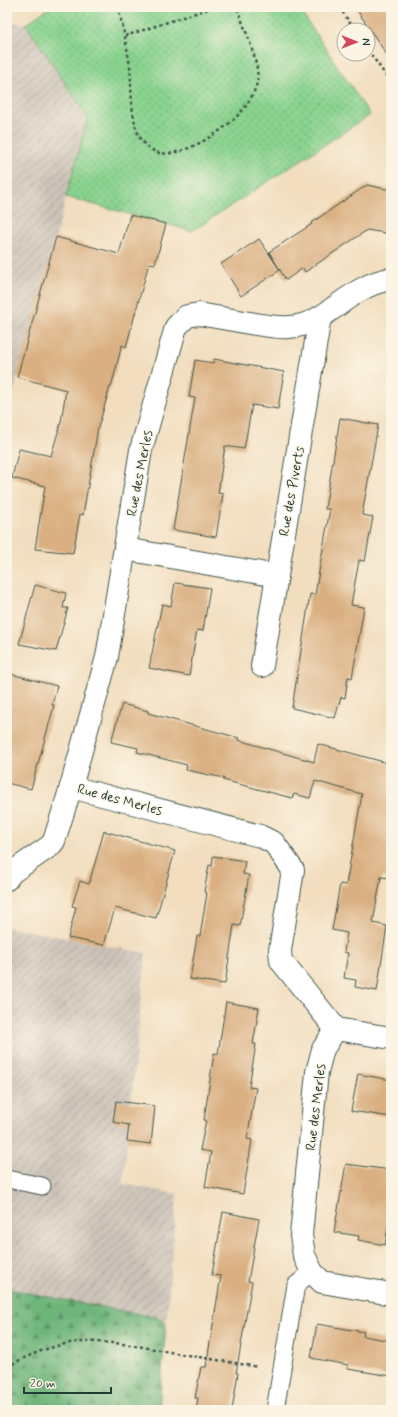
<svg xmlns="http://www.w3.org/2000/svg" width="398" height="1417" viewBox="0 0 398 1417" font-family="Mynerve,sans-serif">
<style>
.industrial{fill:url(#industrial-furrows)}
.grass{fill:url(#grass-dots);stroke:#548862}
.forest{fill:url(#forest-firs);stroke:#467957}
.building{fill:#dab082}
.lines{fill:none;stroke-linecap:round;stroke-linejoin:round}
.lane-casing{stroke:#3f5549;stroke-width:19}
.street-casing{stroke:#3f5549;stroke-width:24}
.path{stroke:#3f5549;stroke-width:2.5;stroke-dasharray:3 3;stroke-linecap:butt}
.lane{stroke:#fff;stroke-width:17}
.street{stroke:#fff;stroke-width:22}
.labels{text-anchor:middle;stroke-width:3;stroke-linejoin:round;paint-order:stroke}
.street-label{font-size:14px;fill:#1f3d34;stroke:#fcf5e5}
</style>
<defs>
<pattern id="industrial-furrows" width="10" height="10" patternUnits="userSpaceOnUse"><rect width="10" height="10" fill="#ccc2b8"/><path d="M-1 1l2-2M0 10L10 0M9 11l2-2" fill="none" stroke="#a59f96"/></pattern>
<pattern id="grass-dots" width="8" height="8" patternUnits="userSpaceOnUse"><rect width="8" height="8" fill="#89d38f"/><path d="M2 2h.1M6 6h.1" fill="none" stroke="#6fac76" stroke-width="1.8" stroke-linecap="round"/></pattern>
<pattern id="forest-firs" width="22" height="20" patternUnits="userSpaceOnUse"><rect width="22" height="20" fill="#6eb57a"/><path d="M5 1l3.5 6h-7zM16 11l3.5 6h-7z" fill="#5a9465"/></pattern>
</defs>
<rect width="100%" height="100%" fill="#fcf5e5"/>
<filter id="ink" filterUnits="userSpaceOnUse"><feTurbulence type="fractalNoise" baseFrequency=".025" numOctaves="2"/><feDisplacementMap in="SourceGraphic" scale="8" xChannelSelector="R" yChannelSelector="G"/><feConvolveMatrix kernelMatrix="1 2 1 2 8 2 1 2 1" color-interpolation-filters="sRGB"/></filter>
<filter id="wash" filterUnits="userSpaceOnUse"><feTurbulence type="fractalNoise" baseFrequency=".012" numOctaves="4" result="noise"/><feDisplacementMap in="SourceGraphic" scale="16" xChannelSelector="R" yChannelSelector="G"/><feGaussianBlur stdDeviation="0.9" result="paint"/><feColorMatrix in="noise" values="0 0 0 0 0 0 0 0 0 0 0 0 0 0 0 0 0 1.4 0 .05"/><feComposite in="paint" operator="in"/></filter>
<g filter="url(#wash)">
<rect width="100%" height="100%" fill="#f2debf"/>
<g class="industrial">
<polygon points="7,21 26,24 88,118 7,415"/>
<polygon points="7,927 146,953 123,1184 177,1194 159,1410 7,1410"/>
</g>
<polygon class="grass" points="50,7 298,7 370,115 192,231 66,197 88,118 26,24"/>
<polygon class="forest" points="7,1289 160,1318 166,1324 159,1410 7,1410"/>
<g id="blocks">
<g class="building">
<polygon points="355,7 391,7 391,61"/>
<polygon points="367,185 391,190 391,234 367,230 305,272 303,268 286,280 269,252 312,224 311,223"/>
<polygon points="130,215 166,224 155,264 149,263 126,347 122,345 111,387 110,387 98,428 83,515 80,514 73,553 35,549 45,486 12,478 19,449 51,456 61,422 66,390 17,377 56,237 119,254"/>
<polygon points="259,239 280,270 241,296 221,264"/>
<polygon points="214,359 284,372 278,409 252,405 244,449 225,446 218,493 223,494 216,537 173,530 195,398 189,397 195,360 213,363"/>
<polygon points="340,418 378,425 362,515 373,517 365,561 359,560 351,605 364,607 352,678 348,677 345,698 341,697 335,718 292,708 310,594 315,595 322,554 330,509 325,509"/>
<polygon points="175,583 210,588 203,631 197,630 189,676 149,668 162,604 171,606"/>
<polygon points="35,585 66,593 63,608 68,608 56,651 19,644"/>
<polygon points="7,673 57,686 52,705 54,705 51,717 31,789 7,783"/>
<polygon points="122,704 148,711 148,713 239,738 238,740 314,762 318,744 391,764 391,878 381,877 373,923 387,926 377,991 355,987 356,980 344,978 348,953 344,952 347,933 332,930 340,884 346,885 362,794 315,781 310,798 294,794 292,798 223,780 224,778 186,770 187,765 137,752 138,748 111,742"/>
<polygon points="104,831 175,851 156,918 115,908 104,945 68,938 76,907 72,906 80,881 89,884"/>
<polygon points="213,856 245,861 243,874 249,875 240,926 234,925 225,984 190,979 197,936 200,936 207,893 204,892 209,865 212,866"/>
<polygon points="226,1002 259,1008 253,1044 256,1044 249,1087 256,1088 247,1139 252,1140 243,1194 205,1187 211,1152 200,1150 206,1120 204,1120 214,1053 218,1054"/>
<polygon points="358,1074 391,1080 391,1117 351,1111"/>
<polygon points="116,1101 155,1106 151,1144 127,1141 129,1125 113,1122"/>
<polygon points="346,1164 391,1170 391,1208 385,1245 358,1240 359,1236 334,1232"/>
<polygon points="223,1212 259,1219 248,1281 252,1282 236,1373 238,1373 232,1410 196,1410 198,1398 195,1398 201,1367 206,1367 221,1276 212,1275"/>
<polygon points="317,1324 364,1332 363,1336 391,1341 391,1376 348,1369 348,1365 311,1358"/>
</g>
</g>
</g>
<g filter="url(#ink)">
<use href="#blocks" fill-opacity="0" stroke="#3f5549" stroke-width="1"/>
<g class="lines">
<defs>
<g id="lane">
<polyline points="7,1179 42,1186"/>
<polyline points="275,1410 296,1285 312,1272"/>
</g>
<g id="street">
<path d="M 391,279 C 363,283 345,301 322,316 C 296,333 272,327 244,322 C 229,319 214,317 199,314 L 187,316 L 176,327 L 141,450 L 107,657 L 71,787 L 260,836 L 274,843 L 293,870 L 280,950 L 281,961 L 336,1029 L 323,1049 L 317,1072 L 301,1235 L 304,1255 L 312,1272 L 322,1282 L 391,1294"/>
<polyline points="125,549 277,576"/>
<polyline points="262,666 320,317"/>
<polyline points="7,879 11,873 50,846 54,841 71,787"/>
<polyline points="336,1029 391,1038"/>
</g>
</defs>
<use href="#lane" class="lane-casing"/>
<use href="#street" class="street-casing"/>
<g class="path">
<path d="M 118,7 C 123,27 127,46 130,67 C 132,88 130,124 142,141 C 147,146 152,151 159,153 C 184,158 231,127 245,107 C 250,100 255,91 257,83 C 261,64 243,26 237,7"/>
<polyline points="339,7 355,30"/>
<polyline points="125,36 214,7"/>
<polyline points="368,50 391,83"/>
<path d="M 7,1367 C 26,1356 48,1347 70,1343 C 104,1339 137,1346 170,1352 C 199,1357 229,1362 258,1367"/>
</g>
<use href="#lane" class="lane"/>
<use href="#street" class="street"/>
</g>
</g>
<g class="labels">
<g class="street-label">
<text transform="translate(139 473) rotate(-79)" y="5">Rue des Merles</text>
<text transform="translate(291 491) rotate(-80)" y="5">Rue des Piverts</text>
<text transform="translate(120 799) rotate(15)" y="5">Rue des Merles</text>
<text transform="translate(315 1107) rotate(-83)" y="5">Rue des Merles</text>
</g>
</g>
<rect width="398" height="1417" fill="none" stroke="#fcf5e5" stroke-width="24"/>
<g transform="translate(356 42) rotate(90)"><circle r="19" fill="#fcf5e5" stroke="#a4ab9e"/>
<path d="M0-3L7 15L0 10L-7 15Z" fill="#d1495b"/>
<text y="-6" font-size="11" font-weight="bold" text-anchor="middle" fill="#1f3d34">N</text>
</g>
<path d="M24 1387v6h87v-6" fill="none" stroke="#1f3d34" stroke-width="2"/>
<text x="30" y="1387" font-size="12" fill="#1f3d34" stroke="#fcf5e5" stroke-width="3" paint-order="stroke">20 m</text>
</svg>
